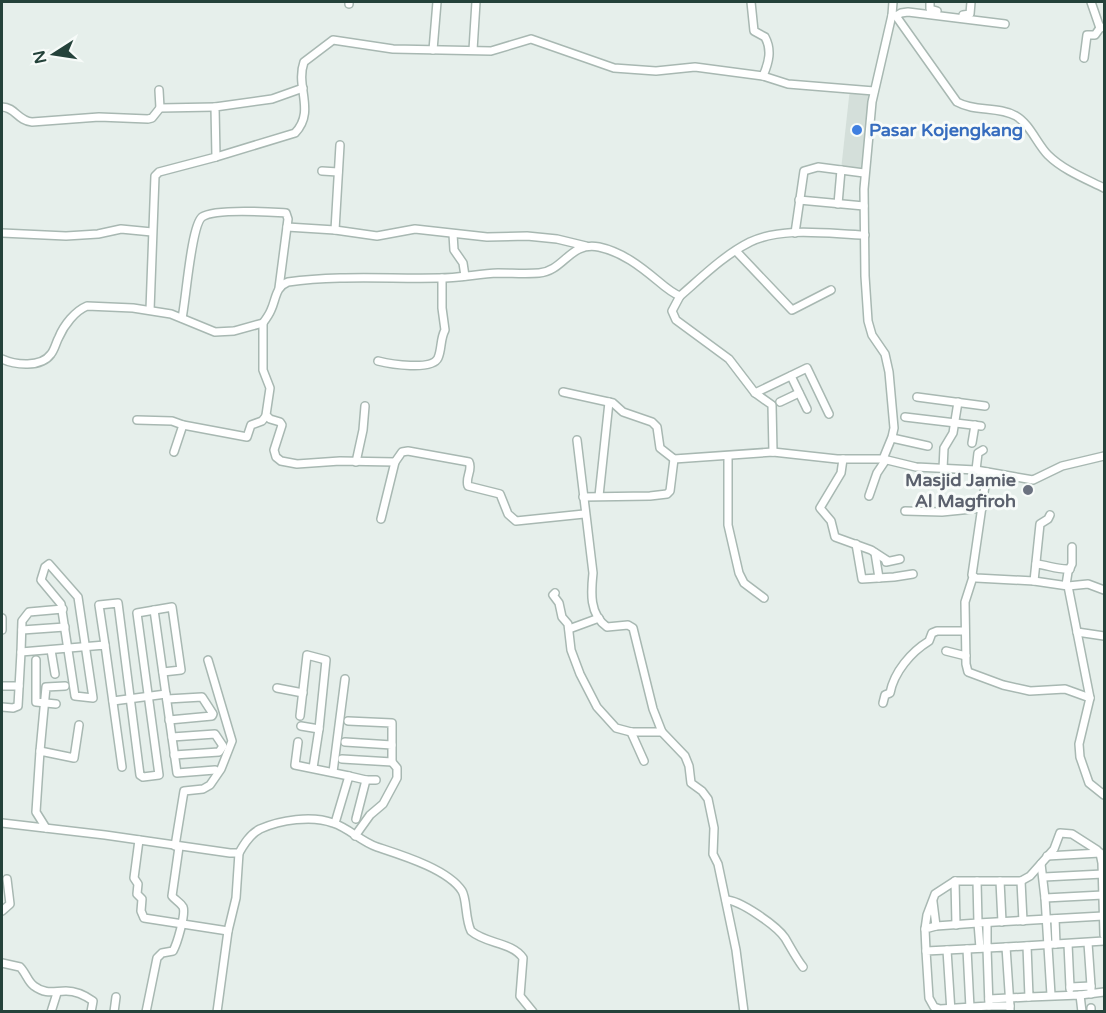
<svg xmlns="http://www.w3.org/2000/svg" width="1106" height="1013" viewBox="0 0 1106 1013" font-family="'Varela Round',sans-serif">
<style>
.built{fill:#d4dfda}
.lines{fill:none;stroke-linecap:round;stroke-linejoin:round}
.minor-casing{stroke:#a8b8b2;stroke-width:10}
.minor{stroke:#fff;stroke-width:7}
.shop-dot{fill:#3f7fe0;stroke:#f7fbf9;stroke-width:2}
.worship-dot{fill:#6b7280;stroke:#f7fbf9;stroke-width:2}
.labels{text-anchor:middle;stroke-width:6;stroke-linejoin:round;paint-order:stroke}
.shop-label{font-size:18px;font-weight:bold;fill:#366cbe;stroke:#f7fbf9;text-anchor:start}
.worship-label{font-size:18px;font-weight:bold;fill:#5b616d;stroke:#f7fbf9;text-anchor:end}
</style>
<rect width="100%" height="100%" fill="#e6efeb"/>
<polygon class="built" points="850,88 874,91 864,173 841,170"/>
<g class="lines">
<defs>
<g id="minor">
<path d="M 751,2 L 754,31 L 765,37 C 772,50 769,62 763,76"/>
<polyline points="893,2 892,15 872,102 864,189 865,276 868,321 872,335 885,354 889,372 894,428 892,437 883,459 916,467 976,470 1033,480 1062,466 1104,456"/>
<polyline points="930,2 930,9 937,11"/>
<polyline points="1091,2 1100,28"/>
<polyline points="349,4 349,2"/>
<path d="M 892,15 L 896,16 L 957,102 C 975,112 998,106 1016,116 C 1030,124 1037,144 1048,155 C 1063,170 1086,179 1104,188"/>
<polyline points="963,15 970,14 971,2"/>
<polyline points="896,16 901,13 908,12 1005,24"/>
<polyline points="433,50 437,2"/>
<polyline points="473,50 476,2"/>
<polyline points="1084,58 1087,35 1095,35 1100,28 1104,27"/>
<polyline points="159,90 160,108"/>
<path d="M 2,107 C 15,107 18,121 32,122 L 99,117 L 148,119 L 152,118 L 160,108 L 215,107"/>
<path d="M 216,157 L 295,133 C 316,111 295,87 304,62 L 333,40 L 393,49 L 491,51 L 531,39 L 614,68 L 656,71 L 695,67 L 763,76 L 788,84 L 874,91"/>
<polyline points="322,171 338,172"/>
<polyline points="799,200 864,206"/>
<polyline points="838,204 841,170"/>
<polyline points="287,227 335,230 377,236 415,229 487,237 527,236 557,239 586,246"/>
<polyline points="335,230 340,145"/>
<polyline points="2,233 66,236 98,234 121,229 152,232"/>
<polyline points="795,233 804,171 818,167 864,173"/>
<polyline points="453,234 454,250 463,263 465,276"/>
<polyline points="736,251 792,310 831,290"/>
<polyline points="680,296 672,311 676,320 729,359 755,393 772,405 773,452"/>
<polyline points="150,310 155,176 159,172 216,157 215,107 272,99 303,88"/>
<path d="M 182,318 C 186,300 191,226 202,217 C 215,208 270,212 286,213 L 288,219 L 279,288"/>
<polyline points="263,323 263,370 270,388 266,415 270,419 280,422 282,425 274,450 276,457 281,461 297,464 340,461 395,462"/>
<path d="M 2,359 C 15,365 41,368 51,354 C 55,349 56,342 59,337 C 64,325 75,311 87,306 L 133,308 L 171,314 L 215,332 L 234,331 L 263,323 C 266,319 269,315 271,310 C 276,300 275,287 288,282 C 338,275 389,279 439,278 C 458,278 478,274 498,273 C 512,273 526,274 539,273 C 564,271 570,241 599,247 C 622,252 640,266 658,281 C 665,287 672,293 680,296 C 702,277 724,255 750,242 C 784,226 829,234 865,235"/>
<path d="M 378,361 C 390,364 432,371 438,358 C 442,349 440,339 445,330 L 442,308 L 442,278"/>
<polyline points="791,376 807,409"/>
<polyline points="563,392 613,403 623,412 652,422 657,427 660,448 674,459 773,452 837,459 883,459"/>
<polyline points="755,393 807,368 829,414"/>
<polyline points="917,397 985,406"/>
<polyline points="780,402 799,393"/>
<polyline points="905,417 981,426"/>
<polyline points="137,420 172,421 183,425 247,437 251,425 262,421 266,416"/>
<polyline points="892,438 928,446"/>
<path d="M 577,440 L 593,573 C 591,592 589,614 607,627 L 628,625 L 633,628 L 653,709 L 662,732 L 685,756 L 689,766 L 691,783 L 702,791 L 708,799 L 714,828 L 713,854 L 718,864 L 736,950 L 744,1012"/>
<polyline points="972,443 975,425"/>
<polyline points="174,452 183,425"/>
<polyline points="728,457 728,525 739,573 744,583 764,598"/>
<polyline points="843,459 841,473 820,508 831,521 835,537 871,550 888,561"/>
<polyline points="356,462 363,430 365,406"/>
<polyline points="943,469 944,448 953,433 958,402"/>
<polyline points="976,470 978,453 983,450"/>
<polyline points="987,472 972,575 976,578 1034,581 1068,586 1090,698 1079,744 1080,757 1089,783 1104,795"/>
<polyline points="599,496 609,402"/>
<polyline points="869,496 877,473 885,461"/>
<polyline points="583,497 650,496 667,494 670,491 674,459"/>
<polyline points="905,511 942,512 982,508"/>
<path d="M 381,519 L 395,462 L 402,452 L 408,451 L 469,462 C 473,470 465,477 468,486 L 500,494 L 508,514 L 516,521 L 584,514"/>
<polyline points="856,544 862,579 894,577 913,574"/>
<polyline points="875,553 879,578"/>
<polyline points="886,562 900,559"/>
<polygon points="49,564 78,597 93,698 75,696 61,604 41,580 45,567"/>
<path d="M 1036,564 C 1048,565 1057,570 1070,569"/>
<polyline points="973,577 965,602 966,664 968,672 1003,685 1030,691 1065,689 1090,698"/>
<polyline points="1034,581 1040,524 1048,519 1050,515"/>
<polyline points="1066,585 1068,572 1072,564 1072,547"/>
<polyline points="1068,586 1088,584 1104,590"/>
<polyline points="555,593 553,595 559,603 562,617 568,624 571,650 580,674 597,707 616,728 631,732 662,732"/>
<polyline points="154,610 177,773 215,770"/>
<polyline points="2,618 2,630"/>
<polyline points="569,629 599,618"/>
<polyline points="22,630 65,627"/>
<polyline points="1077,632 1104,636"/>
<polyline points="105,645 99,605 118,603 140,775 143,777 159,775 137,613 172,607 181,670 163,672"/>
<polyline points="51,650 55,674"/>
<polyline points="946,651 966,656"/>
<polyline points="21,652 22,621 29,612 63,609"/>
<polyline points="36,660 36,702 56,704"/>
<polyline points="2,686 19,686"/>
<polyline points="277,688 303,693"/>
<polyline points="167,699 202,697 213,714 212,716 169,720"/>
<polyline points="113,701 166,694"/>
<path d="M 883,703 L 885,695 L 890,693 C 894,672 911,652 929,641 L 932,633 L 937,631 L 965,631"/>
<polyline points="2,707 13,708 18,706 21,652 105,645 122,767"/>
<polyline points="300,716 307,655 326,660 319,729"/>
<polyline points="348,721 392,723 392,745"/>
<polyline points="301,726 319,729 313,768"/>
<polyline points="631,732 644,761"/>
<polyline points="172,737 215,734 223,746 219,752 174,755"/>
<polyline points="298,742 295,765 349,776"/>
<polyline points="345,742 392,745 392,762 397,768 397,778 383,804 370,815 355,836"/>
<polyline points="40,751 46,687 65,686"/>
<polyline points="342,759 392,762"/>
<polyline points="333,772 345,679"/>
<polyline points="356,819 366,780"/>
<path d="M 2,823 L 105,835 L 230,853 L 239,853 C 244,844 250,834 260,829 C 280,820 312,815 333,823 C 349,828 360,841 377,847 C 401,855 448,869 462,891 C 467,899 465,919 471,931 C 486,944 512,942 523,958 L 520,996 L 533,1012"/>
<polyline points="335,823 349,776 366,780 376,780"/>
<polyline points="46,828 36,812 40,751 74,758 79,725"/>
<polyline points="139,840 134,878 138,884 137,894 142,899 141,911 144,918 228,931"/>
<polyline points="175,846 184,791 203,789 210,785 221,769 232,741 208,660"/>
<polyline points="1047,856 1100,853"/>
<polyline points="1041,864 1045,898 1103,895"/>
<polyline points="1044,877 1103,874"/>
<polyline points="977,881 1000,881 1002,922"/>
<polyline points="1000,881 1021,881 1023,921"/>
<polyline points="1021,881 1030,876 1054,849 1060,833 1072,834 1097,850 1100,853 1102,863 1104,935"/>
<polyline points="1045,898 1051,995"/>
<path d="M 726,900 C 740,900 777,926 785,938 C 791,948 796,958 803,967"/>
<polyline points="933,902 936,926"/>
<polyline points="2,911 10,904 7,879"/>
<polyline points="1055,919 1056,944"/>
<polyline points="987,923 987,948 1006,947 1010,1006"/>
<polyline points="925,929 927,915 935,894 955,881 956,925"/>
<polyline points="1088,943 1091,986"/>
<polyline points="1068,944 1070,987"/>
<polyline points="1027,946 1029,997 1080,995 1082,1012"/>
<polyline points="1006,947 1104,941"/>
<polyline points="980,948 978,923 1103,916"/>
<polygon points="987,948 989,1006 940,1009 934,1007 929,998 926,951"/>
<polyline points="967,949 970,1008"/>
<polyline points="947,950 951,1012"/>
<polyline points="926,951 925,929 936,926 978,923 977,881 955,881"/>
<path d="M 2,963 L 20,967 C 26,973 28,982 34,986 C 46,995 54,991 66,991 C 75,991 86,996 93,1001 L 91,1012"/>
<polyline points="1070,989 1070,987 1091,986 1091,994"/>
<polyline points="1080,995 1104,992"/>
<polyline points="989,999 1029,997"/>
<polyline points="989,1006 1010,1006 1010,1012"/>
<polyline points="1091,1008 1091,1012"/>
<polyline points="51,1012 57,993"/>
<polyline points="114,1012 116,997"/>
<path d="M 146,1012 L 157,958 L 162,953 L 173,951 C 177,944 186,914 183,907 C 180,902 175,900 172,896 L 179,847"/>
<polyline points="217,1012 228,931 236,898 239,853"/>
</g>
</defs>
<use href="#minor" class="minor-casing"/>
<use href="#minor" class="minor"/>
</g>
<circle class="shop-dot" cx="857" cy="130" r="6"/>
<circle class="worship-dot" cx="1028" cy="490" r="6"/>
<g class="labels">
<g class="shop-label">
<text x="869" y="136">Pasar Kojengkang</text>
</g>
<g class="worship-label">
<text x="1016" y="486">Masjid Jamie<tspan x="1016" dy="21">Al Magfiroh</tspan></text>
</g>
</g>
<rect width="1106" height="1013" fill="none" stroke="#24423a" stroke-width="6"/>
<g transform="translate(54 54) rotate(258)" stroke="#f7fbf9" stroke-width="4.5" paint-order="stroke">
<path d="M0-4.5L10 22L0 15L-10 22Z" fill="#24423a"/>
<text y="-9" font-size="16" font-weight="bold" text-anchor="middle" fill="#24423a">N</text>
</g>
</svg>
